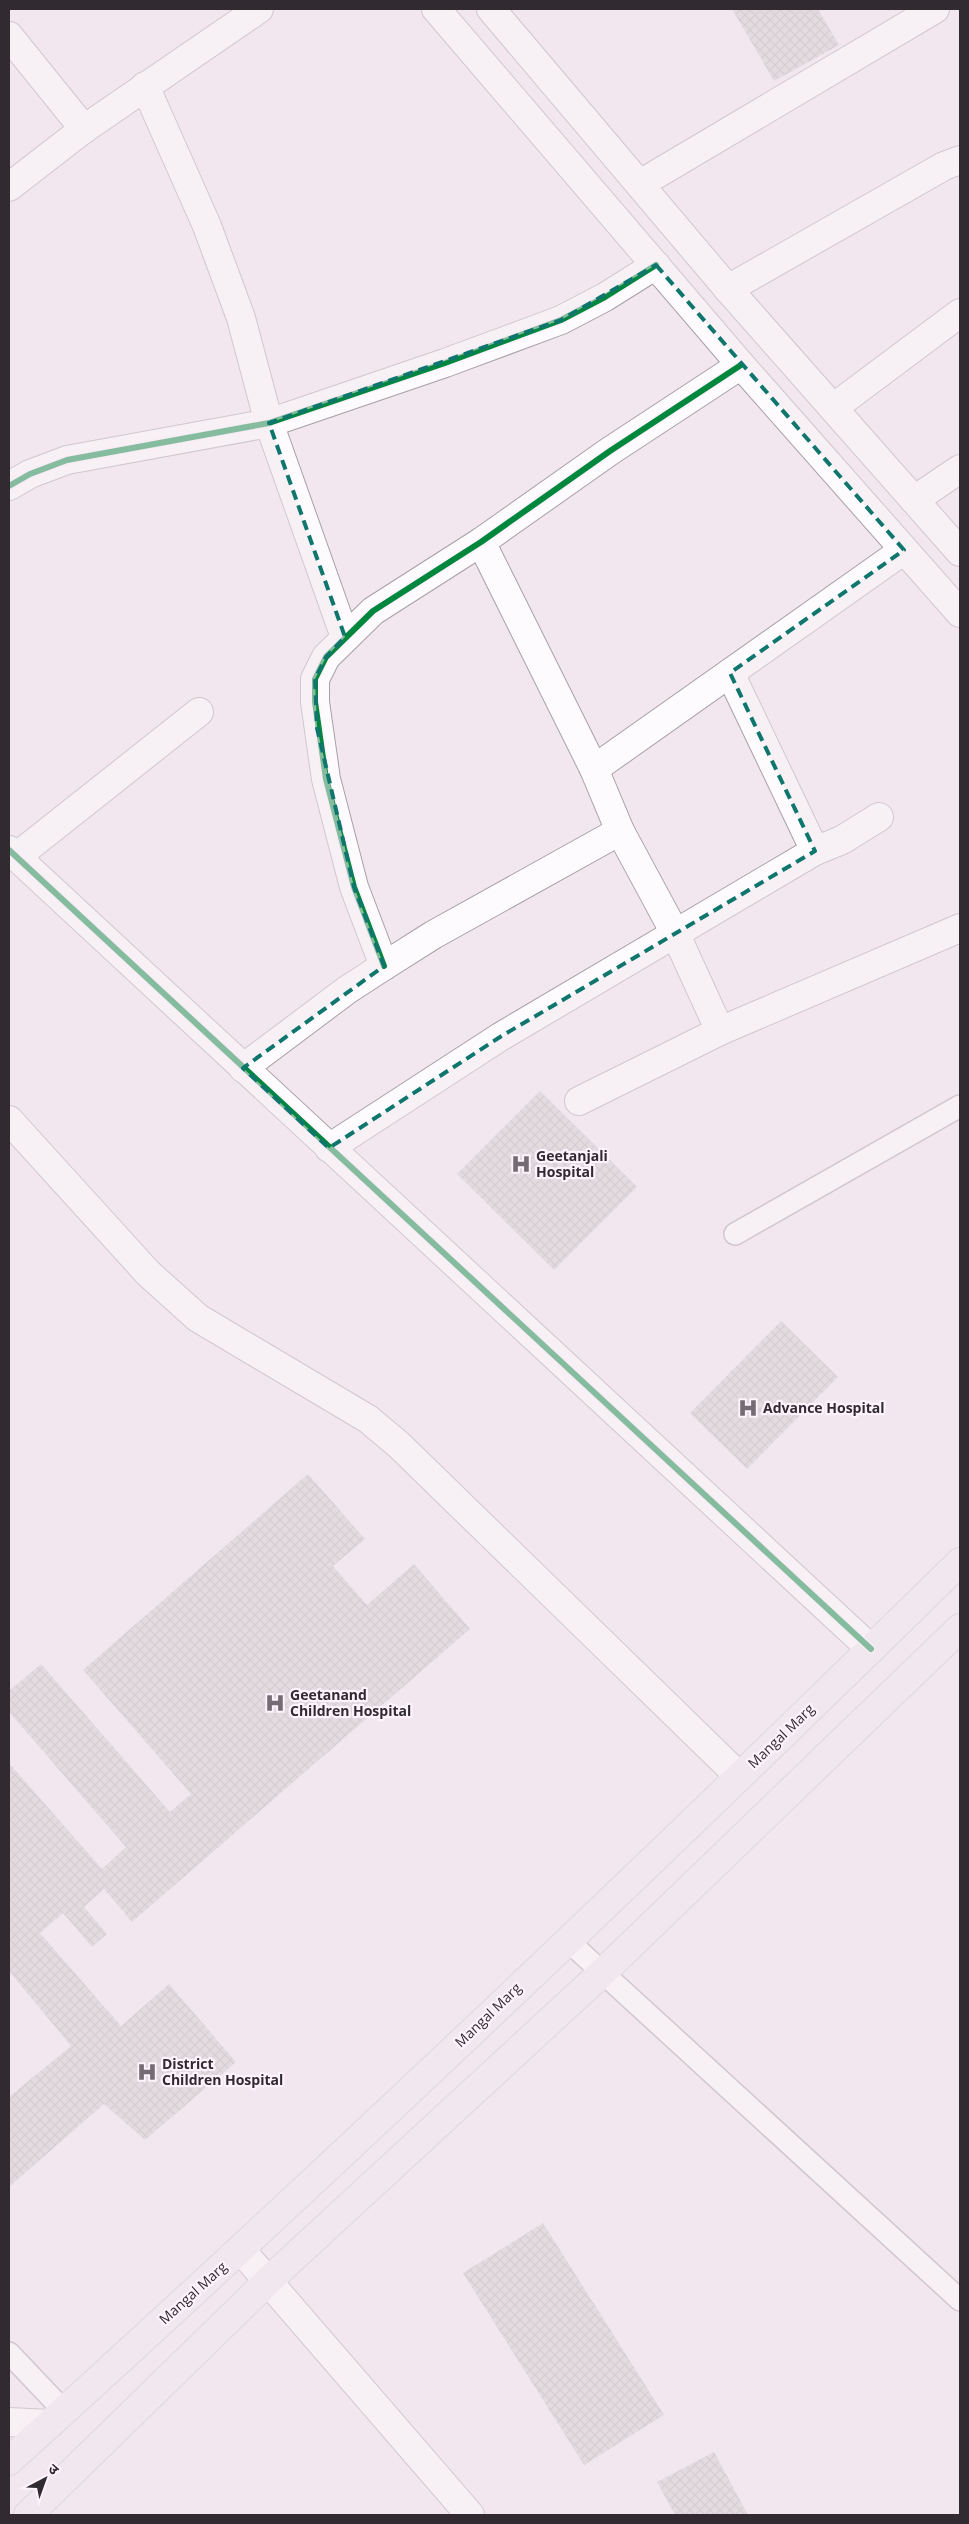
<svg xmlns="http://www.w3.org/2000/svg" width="969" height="2524" viewBox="0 0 969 2524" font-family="'Open Sans','Noto Sans Devanagari',sans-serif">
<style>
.building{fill:url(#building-cross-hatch)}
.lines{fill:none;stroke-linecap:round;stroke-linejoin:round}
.lane-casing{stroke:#a8a0a6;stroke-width:24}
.street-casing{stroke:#a8a0a6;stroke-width:30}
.secondary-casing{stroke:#a8a0a6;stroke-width:30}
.primary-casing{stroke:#c9c4c8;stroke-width:30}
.lane{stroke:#fdfbfd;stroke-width:21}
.street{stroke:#fdfbfd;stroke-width:28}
.secondary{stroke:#fdfbfd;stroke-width:28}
.primary{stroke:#efe7ed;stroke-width:28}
.cycleway-casing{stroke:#fef3fc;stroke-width:9}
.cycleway{stroke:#00873e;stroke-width:6}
.marked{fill:none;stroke:#0f766e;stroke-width:4;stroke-dasharray:10 6;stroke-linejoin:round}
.labels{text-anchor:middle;stroke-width:4.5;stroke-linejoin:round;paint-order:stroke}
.poi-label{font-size:14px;font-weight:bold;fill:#312a30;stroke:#fef3fc;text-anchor:start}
.street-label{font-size:14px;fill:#312a30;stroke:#fef3fc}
</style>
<defs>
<pattern id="building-cross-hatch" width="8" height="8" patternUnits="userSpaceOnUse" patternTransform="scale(1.25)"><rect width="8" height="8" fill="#d3ccd1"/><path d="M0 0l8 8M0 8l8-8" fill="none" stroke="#b6afb4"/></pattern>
</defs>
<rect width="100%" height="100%" fill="#f2e7ef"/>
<g class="building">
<polygon points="732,9 818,9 839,45 774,81"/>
<polygon points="540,1091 637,1187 554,1270 457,1174"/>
<polygon points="781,1321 838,1377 747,1469 690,1413"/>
<polygon points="308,1474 365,1539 333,1566 367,1605 414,1564 470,1629 132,1922 104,1889 84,1907 107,1934 92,1947 63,1913 40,1933 121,2026 169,1984 236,2062 145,2140 104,2104 9,2187 9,2097 71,2046 9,1971 9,1763 102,1869 126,1847 9,1712 9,1691 41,1664 170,1812 191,1794 83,1670"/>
<polygon points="543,2223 664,2415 584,2465 463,2273"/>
<polygon points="714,2452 748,2515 675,2515 657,2482"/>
</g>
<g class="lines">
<defs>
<g id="lane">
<polyline points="735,1234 960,1106"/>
<polyline points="567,1940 960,2300"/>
<polyline points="9,2353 64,2411"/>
</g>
<g id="street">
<polyline points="9,36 84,129"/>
<polyline points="145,86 207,226 241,318 269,423 345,637"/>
<polyline points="640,184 935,9"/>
<polyline points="9,187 84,129 259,9"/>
<polyline points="728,289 944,166 960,160"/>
<polyline points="833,408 960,313"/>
<polyline points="9,486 30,474 67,460 269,423 445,363 561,320 605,297 656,265"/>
<polyline points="914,500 960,469"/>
<polyline points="481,542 594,769 620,831 676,935 720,1031"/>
<polyline points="730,673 815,851"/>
<polyline points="594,769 904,550"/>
<polyline points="16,857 199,712"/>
<polyline points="384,966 354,887 326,779 315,702 315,679 326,657 373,611 481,542 610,451 741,365"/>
<polyline points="243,1068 347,990 384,966 433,935 620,831"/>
<polyline points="579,1101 720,1031 960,928"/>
<polyline points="9,1120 148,1273 198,1318 368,1419 399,1445 739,1776"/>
<polyline points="329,1148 500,1037 815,851 842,840 879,817"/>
<polyline points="241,2250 470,2515"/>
</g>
<g id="secondary">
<polyline points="436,9 741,365 960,613"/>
<polyline points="491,9 728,289 960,552"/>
<polyline points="9,850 871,1649"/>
<polyline points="9,2422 50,2424"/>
</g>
<g id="primary">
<path d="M 9,2461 C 332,2168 649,1867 960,1562"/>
<polyline points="28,2515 268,2281 603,1972 960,1628"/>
</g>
</defs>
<use href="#lane" class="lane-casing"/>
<use href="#street" class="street-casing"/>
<use href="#secondary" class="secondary-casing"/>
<use href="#primary" class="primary-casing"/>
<use href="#lane" class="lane"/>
<use href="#street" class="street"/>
<use href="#secondary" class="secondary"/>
<use href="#primary" class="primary"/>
<defs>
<g id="cycleway">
<polyline points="9,486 30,474 67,460 269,423 445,363 561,320 605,297 656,265"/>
<polyline points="9,850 871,1649"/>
<polyline points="384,966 354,887 326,779 315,702 315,679 326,657 373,611 481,542 610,451 741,365"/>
</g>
</defs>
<use href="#cycleway" class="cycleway-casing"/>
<use href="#cycleway" class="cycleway"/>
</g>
<path d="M0 0H969V2524H0ZM 656,265 L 904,550 L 730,673 L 815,851 L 500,1037 L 329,1148 L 243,1068 L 384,966 L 354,887 L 317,728 L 315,679 L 326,657 L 345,637 L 269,423 L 561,320 Z" fill="#f2e7ef" fill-opacity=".55" fill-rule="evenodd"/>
<path class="marked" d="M 656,265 L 904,550 L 730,673 L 815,851 L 500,1037 L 329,1148 L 243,1068 L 384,966 L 354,887 L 317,728 L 315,679 L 326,657 L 345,637 L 269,423 L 561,320 Z"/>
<defs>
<symbol id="hospital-bare" viewBox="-9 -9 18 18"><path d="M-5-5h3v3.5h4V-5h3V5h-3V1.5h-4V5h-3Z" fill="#756c73" stroke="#fef3fc" stroke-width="2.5" paint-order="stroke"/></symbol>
</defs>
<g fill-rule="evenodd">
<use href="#hospital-bare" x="507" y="1150" width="28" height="28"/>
<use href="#hospital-bare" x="734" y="1394" width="28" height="28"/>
<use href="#hospital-bare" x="261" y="1689" width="28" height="28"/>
<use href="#hospital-bare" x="133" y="2058" width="28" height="28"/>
</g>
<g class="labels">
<g class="poi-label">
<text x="536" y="1161">Geetanjali<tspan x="536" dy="16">Hospital</tspan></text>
<text x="763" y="1413">Advance Hospital</text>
<text x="290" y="1700">Geetanand<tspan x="290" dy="16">Children Hospital</tspan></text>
<text x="162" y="2069">District<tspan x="162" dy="16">Children Hospital</tspan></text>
</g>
<g class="street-label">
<text transform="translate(781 1736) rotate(-44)" y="5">Mangal Marg</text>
<text transform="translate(488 2015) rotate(-44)" y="5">Mangal Marg</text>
<text transform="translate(193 2293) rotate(-42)" y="5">Mangal Marg</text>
</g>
</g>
<rect width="969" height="2524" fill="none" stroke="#312a30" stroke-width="20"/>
<g transform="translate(45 2479) rotate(41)" stroke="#fef3fc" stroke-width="4" paint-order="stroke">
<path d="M0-4L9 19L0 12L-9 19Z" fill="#312a30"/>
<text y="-8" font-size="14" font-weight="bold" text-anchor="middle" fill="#312a30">उ</text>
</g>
</svg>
